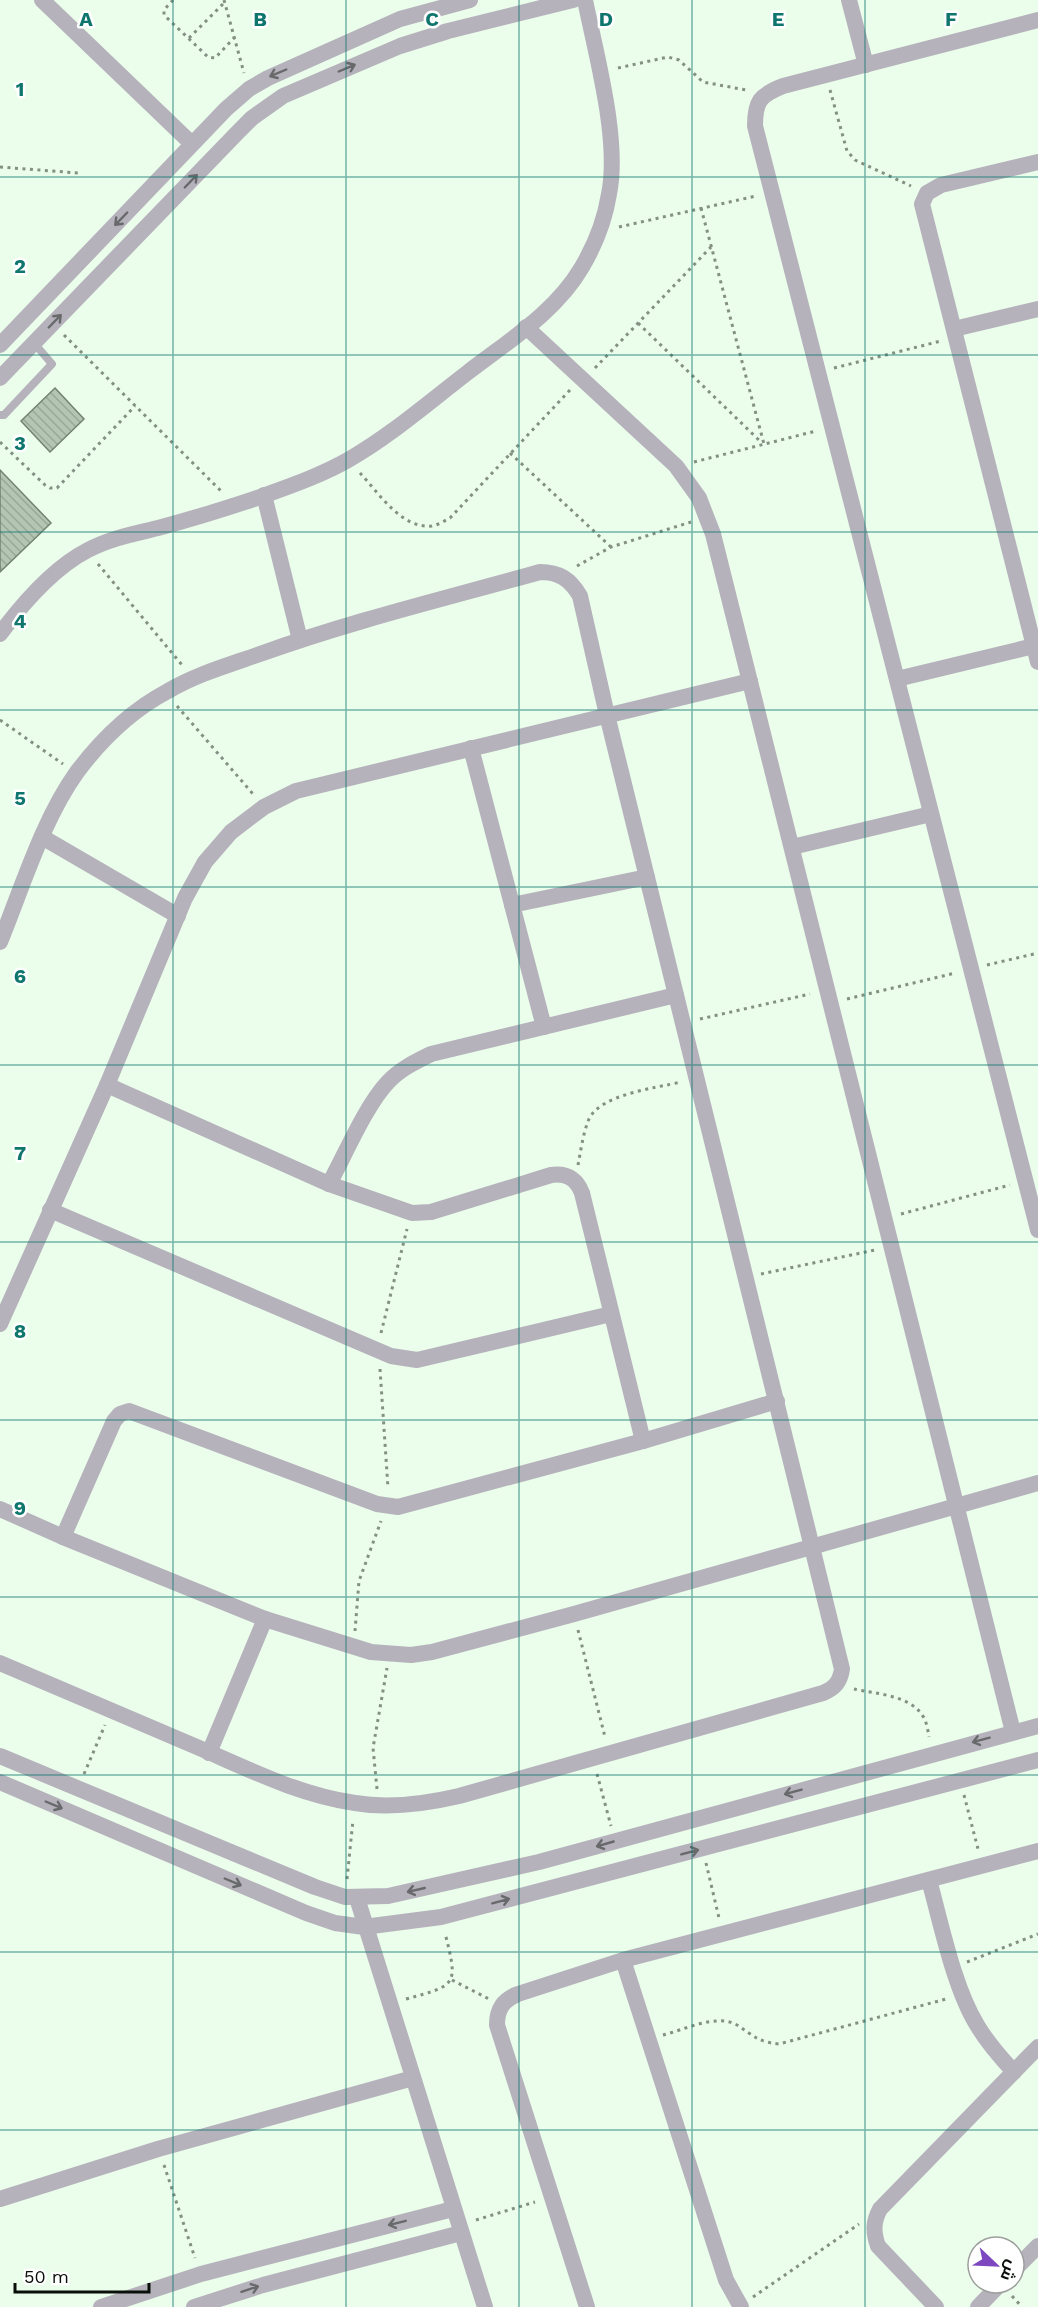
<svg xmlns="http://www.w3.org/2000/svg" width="1038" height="2307" viewBox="0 0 1038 2307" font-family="'Work Sans',Cairo,sans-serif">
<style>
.building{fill:url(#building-back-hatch);stroke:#738373;stroke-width:1.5}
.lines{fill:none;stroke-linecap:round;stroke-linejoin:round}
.path{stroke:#839083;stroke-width:3;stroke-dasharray:3 4.5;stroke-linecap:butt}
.service{stroke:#b5b2bc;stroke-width:8}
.minor{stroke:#b5b2bc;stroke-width:16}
.oneway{stroke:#68696b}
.grid{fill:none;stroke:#0f766e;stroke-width:1.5;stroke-opacity:0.55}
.grid-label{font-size:20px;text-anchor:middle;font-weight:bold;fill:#0f766e;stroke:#fff;stroke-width:5;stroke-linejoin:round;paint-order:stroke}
</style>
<defs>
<pattern id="building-back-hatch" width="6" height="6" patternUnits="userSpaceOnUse" patternTransform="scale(1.5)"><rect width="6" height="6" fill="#b3c5b3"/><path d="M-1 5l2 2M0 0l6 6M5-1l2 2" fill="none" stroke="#99a899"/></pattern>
</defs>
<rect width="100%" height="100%" fill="#ebfdeb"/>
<g class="building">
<polygon points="55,388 84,419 50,452 21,421"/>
<polygon points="0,470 51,523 0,572"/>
</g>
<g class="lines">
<g class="path">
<polyline points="173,0 164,10 164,15 208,57 215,58 234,38"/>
<polyline points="224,0 244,73"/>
<polyline points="189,38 224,3"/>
<polyline points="618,68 668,57 679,60 703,82 746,90"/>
<polyline points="830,90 847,151 855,160 911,186"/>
<polyline points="0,167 78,173"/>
<polyline points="701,208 764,444"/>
<polyline points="619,227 756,196"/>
<polyline points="638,323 762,443"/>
<polyline points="64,335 221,491"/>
<polyline points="595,368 711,247"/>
<polyline points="834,368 941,341"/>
<polyline points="0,442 45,485 50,488 57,488 135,406"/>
<polyline points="510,453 611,547"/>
<polyline points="694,462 816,431"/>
<path d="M 360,473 C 379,493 401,529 432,526 C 438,525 444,521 450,518 L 570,390"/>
<polyline points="98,564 182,665"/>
<polyline points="577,566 611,547 691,522"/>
<polyline points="177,706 253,794"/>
<polyline points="0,720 63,764"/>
<polyline points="987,965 1038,953"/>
<polyline points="847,999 955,973"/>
<polyline points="700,1019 810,994"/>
<path d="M 578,1165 C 581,1150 583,1133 589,1119 C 601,1094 656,1088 681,1082"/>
<polyline points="901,1214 1010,1185"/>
<polyline points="761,1274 875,1250"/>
<polyline points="381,1333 407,1229"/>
<polyline points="380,1369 388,1488"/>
<polyline points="578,1630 605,1737"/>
<polyline points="355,1631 359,1581 381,1521"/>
<path d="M 854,1689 C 876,1694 912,1695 924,1718 C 927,1724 928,1731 929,1737"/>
<polyline points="84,1774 105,1725"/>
<polyline points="597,1774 611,1826"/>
<polyline points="377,1789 373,1748 387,1668"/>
<polyline points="964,1795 978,1849"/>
<polyline points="706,1863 719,1918"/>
<polyline points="347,1879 353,1820"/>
<polyline points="967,1962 1038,1934"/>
<polyline points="452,1980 489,1999"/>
<path d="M 406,1999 C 458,1985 458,1985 445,1933"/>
<path d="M 663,2035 C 684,2030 717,2013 737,2025 C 754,2036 758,2042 779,2044 L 946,1999"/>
<polyline points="164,2165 195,2258"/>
<polyline points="476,2220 535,2202"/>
<polyline points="1012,2296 1022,2307"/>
<polyline points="753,2297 859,2224"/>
</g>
<polyline class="service" points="0,415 4,415 52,364 34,343"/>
<g class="minor">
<polyline points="42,0 192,144"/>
<polyline points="849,0 866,65"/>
<path d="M 1038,20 L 783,86 C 760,95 755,101 755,126 L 1038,1230"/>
<polyline points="1038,162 941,185 927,193 922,204 1038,662"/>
<polyline points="526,327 676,466 699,498 713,534 1013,1732"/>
<polyline points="954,329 1038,309"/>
<polyline points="0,345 226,109 249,89 268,78 400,19 470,0"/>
<polyline points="0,378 238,132 252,118 283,96 400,46 448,31 573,0"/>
<polyline points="264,495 300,640"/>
<path d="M 0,634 C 23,603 53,568 88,550 C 111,538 134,534 158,528 C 192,519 224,509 257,498 C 287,487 320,476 348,460 C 390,436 428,403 467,373 C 507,342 556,312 582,267 C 595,245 605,219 609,194 C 620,140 596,55 585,0"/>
<polyline points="897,679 1034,646"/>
<polyline points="471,748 544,1027"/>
<polyline points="42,837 178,916"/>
<polyline points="792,847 931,814"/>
<polyline points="512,905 647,877"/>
<path d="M 0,942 C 22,888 43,819 77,772 C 101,740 132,710 168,691 C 197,674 229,665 260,654 C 352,621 447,598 540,572 C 559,572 570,579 580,596 L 607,715 L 842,1669 C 840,1682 835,1688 823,1693 L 459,1796 C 425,1804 390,1809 355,1803 C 299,1795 248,1769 197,1747 C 131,1719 66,1691 0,1663"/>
<path d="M 107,1085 L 329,1184 L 412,1213 L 431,1212 L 551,1175 C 566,1173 576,1178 582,1193 L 643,1441"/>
<path d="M 329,1184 C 345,1155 366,1105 388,1082 C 400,1069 415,1062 431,1054 L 676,995"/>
<polyline points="50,1210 391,1356 417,1360 611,1314"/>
<polyline points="0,1324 107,1085 185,898 205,862 231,832 264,807 296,791 750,681"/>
<polyline points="0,1509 63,1537 265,1619 371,1652 411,1655 432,1652 574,1614 1038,1483"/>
<polyline points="63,1537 114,1421 120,1414 129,1411 377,1504 398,1507 643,1441 777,1401"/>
<polyline points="209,1753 265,1619"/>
<polyline points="0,1756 315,1887 345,1897 388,1896 539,1862 1038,1726"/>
<polyline points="0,1782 306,1913 335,1923 364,1927 441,1917 1038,1760"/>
<path d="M 929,1880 C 941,1923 954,1988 977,2025 C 987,2042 1000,2057 1014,2072"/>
<polyline points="357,1898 485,2307"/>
<polyline points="623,1960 726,2280 741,2307"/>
<polyline points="0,2199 158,2149 413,2078"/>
<polyline points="1014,2270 1038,2246"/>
<polyline points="101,2307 201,2274 453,2209"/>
<polyline points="194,2307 263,2285 461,2233"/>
<path d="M 587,2307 L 497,2025 C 497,2009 503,2000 518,1994 L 623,1960 L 1038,1851"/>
<path d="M 936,2307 L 878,2246 C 873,2232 873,2222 880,2209 L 1038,2047"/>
<polyline points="978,2307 1001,2283"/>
</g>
</g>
<defs><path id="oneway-shaft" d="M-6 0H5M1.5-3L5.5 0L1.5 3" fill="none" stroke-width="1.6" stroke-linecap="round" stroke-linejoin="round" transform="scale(1.5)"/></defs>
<g class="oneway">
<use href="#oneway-shaft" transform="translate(347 68) rotate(-23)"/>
<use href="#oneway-shaft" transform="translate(278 73) rotate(157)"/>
<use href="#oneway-shaft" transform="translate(191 181) rotate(-46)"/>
<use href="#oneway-shaft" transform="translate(121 219) rotate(134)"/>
<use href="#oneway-shaft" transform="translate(55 321) rotate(-46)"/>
<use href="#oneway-shaft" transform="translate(981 1740) rotate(165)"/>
<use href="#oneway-shaft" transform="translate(793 1792) rotate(165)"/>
<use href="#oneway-shaft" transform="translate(54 1805) rotate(23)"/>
<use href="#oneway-shaft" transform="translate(605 1844) rotate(164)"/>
<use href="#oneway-shaft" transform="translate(690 1852) rotate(-15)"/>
<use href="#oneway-shaft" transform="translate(233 1882) rotate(23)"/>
<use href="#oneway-shaft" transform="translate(416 1890) rotate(167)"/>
<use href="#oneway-shaft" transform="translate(501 1901) rotate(-15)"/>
<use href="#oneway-shaft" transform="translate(397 2223) rotate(166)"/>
<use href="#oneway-shaft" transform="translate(250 2289) rotate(-18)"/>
</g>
<path class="grid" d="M 173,0 L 173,2307M 346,0 L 346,2307M 519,0 L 519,2307M 692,0 L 692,2307M 865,0 L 865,2307M 0,177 L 1038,177M 0,355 L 1038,355M 0,532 L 1038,532M 0,710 L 1038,710M 0,887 L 1038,887M 0,1065 L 1038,1065M 0,1242 L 1038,1242M 0,1420 L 1038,1420M 0,1597 L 1038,1597M 0,1775 L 1038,1775M 0,1952 L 1038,1952M 0,2130 L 1038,2130"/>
<g class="grid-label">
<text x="86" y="26">A</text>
<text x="260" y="26">B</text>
<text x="432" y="26">C</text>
<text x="606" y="26">D</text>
<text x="778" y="26">E</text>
<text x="951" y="26">F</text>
<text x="20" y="96">1</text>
<text x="20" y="273">2</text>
<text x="20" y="450">3</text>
<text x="20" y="628">4</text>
<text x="20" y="805">5</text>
<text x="20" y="983">6</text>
<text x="20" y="1160">7</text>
<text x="20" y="1338">8</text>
<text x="20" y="1515">9</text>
</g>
<g transform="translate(996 2265) rotate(113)"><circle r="28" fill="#ffffff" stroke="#9d9f9d" stroke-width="1.5"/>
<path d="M0-4.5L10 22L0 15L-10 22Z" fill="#7c47bf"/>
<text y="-9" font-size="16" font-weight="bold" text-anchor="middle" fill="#090f09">ش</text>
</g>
<path d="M15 2283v9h134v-9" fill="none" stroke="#090f09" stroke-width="3"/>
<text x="24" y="2283" font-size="18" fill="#090f09" stroke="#ffffff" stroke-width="4.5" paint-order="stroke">50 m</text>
</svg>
